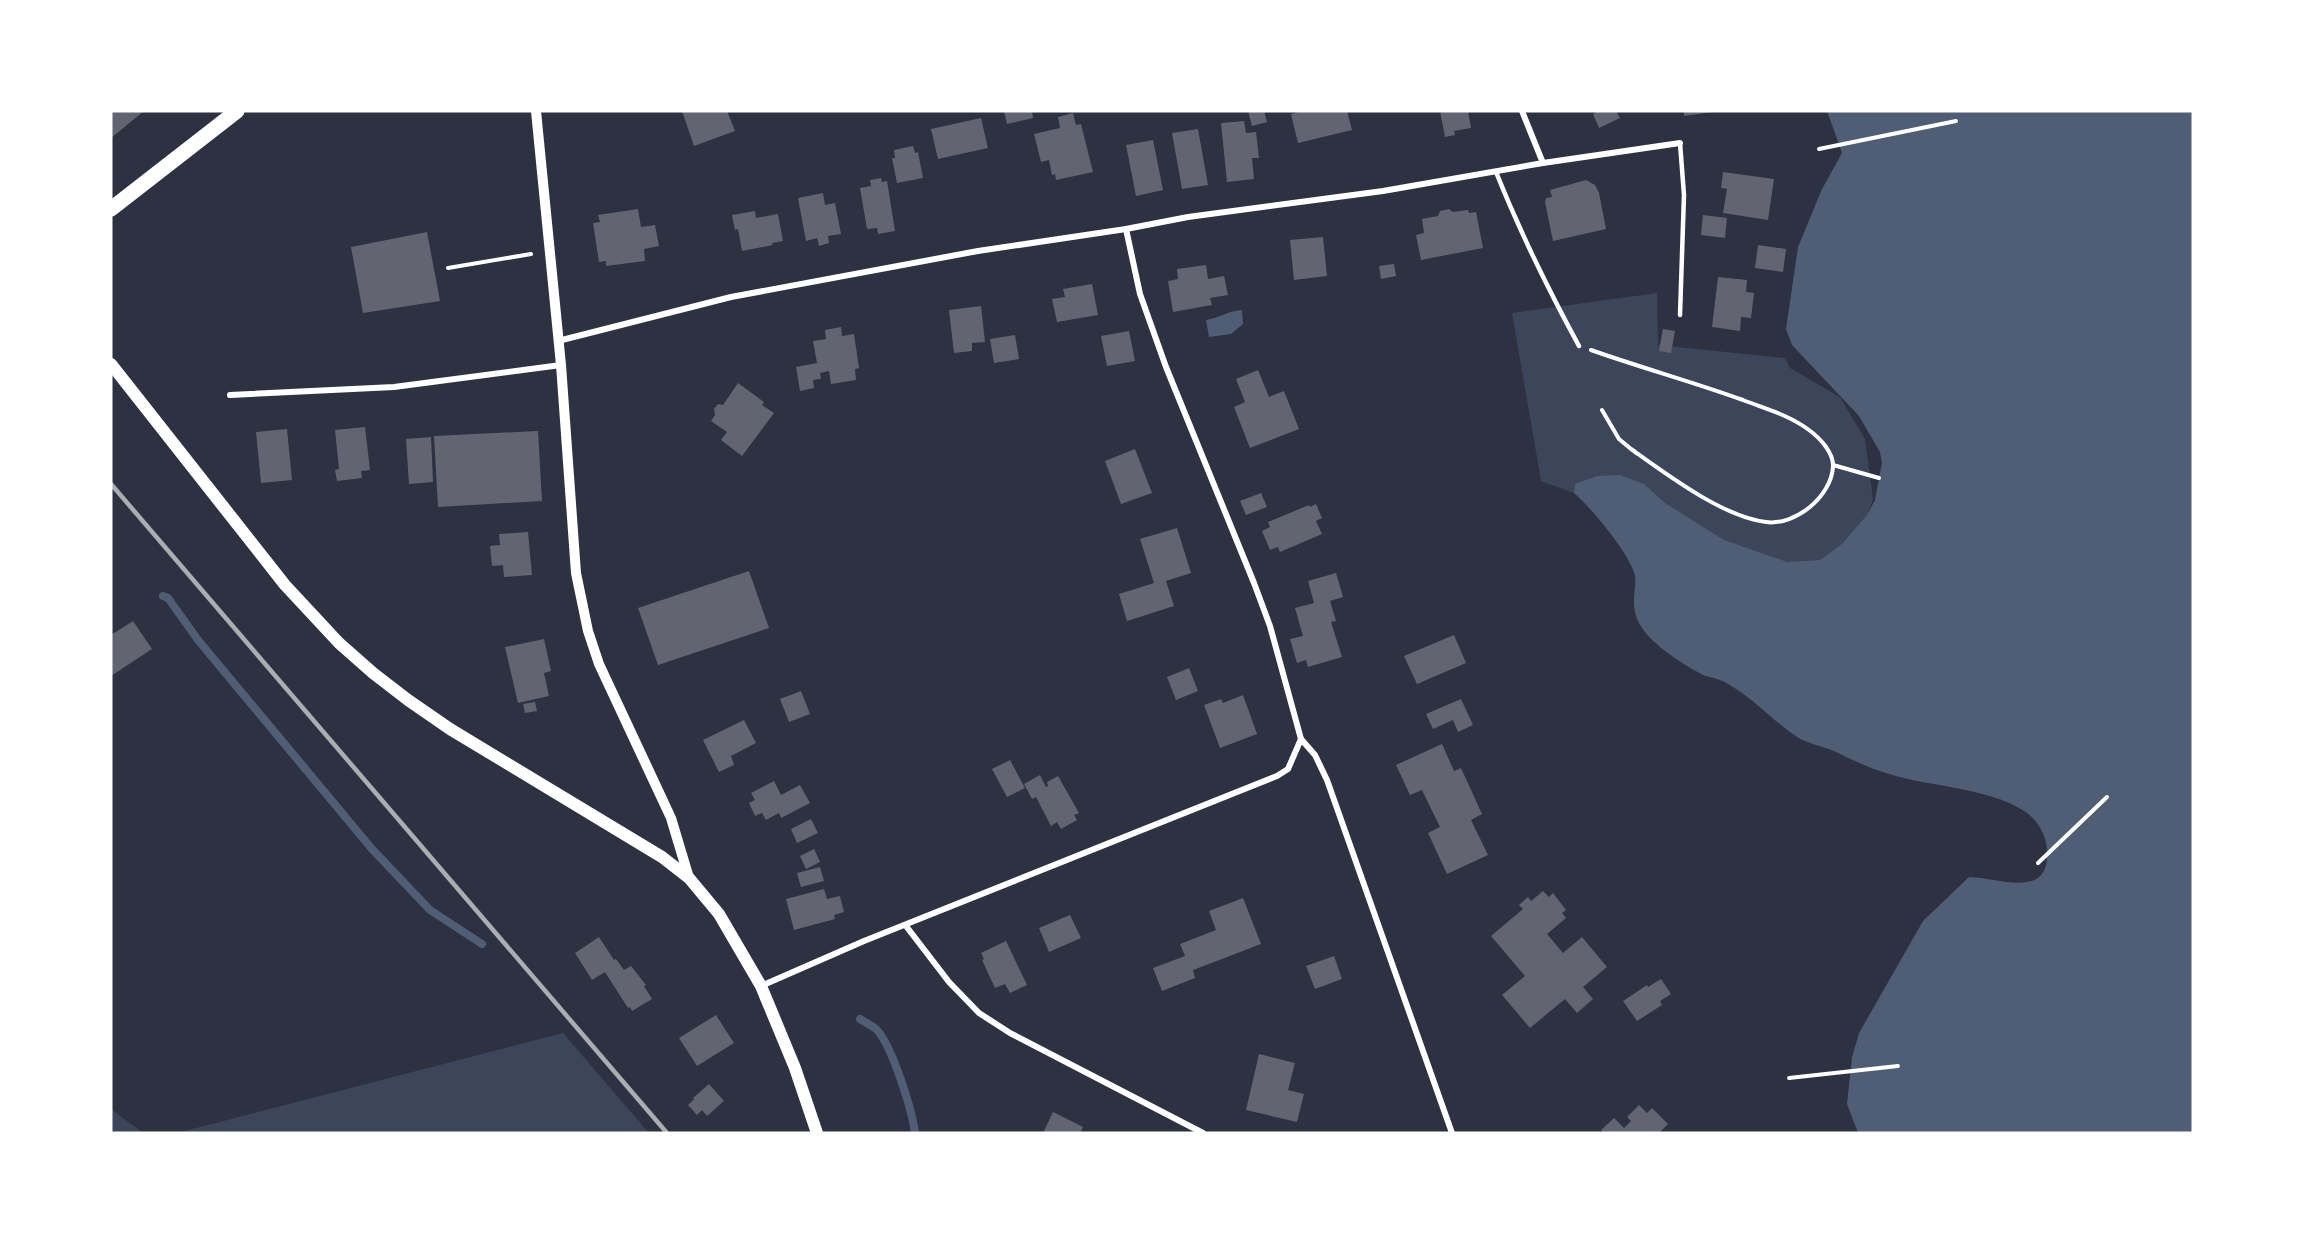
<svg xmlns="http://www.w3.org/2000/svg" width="2304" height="1244" viewBox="0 0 2304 1244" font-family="Rubik,sans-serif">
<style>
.green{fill:#3c4559}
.water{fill:#4f5d75}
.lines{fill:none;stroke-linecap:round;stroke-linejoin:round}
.stream{stroke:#4f5d75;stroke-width:8}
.building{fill:#626471}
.path{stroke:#fff;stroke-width:4}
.service{stroke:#fff;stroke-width:4.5}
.minor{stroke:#fff;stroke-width:6}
.tertiary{stroke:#fff;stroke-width:10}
.secondary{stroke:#fff;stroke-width:12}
.primary{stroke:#fff;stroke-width:15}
.rail{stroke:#abadb3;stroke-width:4.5}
</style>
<rect width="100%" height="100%" fill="#2d3142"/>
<g class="green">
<polygon points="1657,293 1658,345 1785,358 1790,368 1840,397 1865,439 1873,499 1863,528 1844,555 1791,572 1541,481 1512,313"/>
<polygon points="563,1033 649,1133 177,1133"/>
<polygon points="111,1109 143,1133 111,1133"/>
</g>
<g class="water">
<path d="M 1827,111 L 2193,111 L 2193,1133 L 1858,1133 L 1847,1104 L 1852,1057 L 1859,1033 L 1923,921 L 1969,877 C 2001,878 2051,901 2047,848 C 2045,833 2037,819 2024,811 C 1987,787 1930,787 1889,774 C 1869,768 1852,760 1834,751 C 1822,746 1809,744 1797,737 C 1773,721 1753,698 1728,684 C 1721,679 1711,678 1703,675 C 1689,668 1677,660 1665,651 C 1647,636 1633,623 1634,599 C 1634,592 1636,583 1635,576 C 1632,557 1590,506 1574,493 L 1575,484 L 1597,476 L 1620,475 L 1644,484 L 1665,503 L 1724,540 L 1787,562 L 1820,560 L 1842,544 L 1867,515 L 1875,500 L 1879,478 L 1882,463 L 1880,452 L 1859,416 L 1792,345 L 1786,329 L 1798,247 L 1822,189 L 1842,153 Z"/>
<path d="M 1242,310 L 1243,324 L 1231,334 L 1209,337 L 1206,320 C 1220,318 1227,311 1242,310 Z"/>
</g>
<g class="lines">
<g class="stream">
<polyline points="163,596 168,598 198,640 372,849 430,910 482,944"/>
<path d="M 860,1019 C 865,1022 871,1025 876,1029 C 892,1045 912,1110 915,1133"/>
</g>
</g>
<g class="building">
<polygon points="111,111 144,111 111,138"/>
<polygon points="682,111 727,111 735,131 694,146"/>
<polygon points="1004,111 1032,111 1033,118 1007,124"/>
<polygon points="1248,111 1264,111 1267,122 1252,126"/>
<polygon points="1302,111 1347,111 1352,130 1298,143 1291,114"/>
<polygon points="1440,111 1468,111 1471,128 1454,131 1455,135 1445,137"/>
<polygon points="1598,111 1616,111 1620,118 1599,128 1593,114"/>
<polygon points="1684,111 1713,111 1713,112 1684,116"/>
<polygon points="1073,113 1076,125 1081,124 1093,172 1056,180 1055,174 1052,175 1049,160 1041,162 1034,134 1060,128 1058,117"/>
<polygon points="981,118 988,148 938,159 931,129"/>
<polygon points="1244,121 1246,133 1256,132 1259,158 1252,158 1254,179 1227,182 1221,123"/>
<polygon points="1198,129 1208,185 1182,189 1172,133"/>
<polygon points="1153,140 1163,190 1136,196 1126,145"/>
<polygon points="913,146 915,153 918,152 923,178 897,183 892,158 895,158 894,150"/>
<polygon points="1723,172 1774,179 1768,220 1723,213 1727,189 1721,188"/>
<polygon points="881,178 882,182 887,181 895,231 878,234 877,228 867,229 860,188 871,186 870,180"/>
<polygon points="1586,180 1595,185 1599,193 1606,229 1553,241 1545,202 1546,198 1552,197 1550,190"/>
<polygon points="823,193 825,205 835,203 841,234 828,236 829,243 819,246 817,238 806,241 798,198"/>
<polygon points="638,209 641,227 655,225 659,246 644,249 645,261 606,266 606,261 599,262 593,223 600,222 598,215"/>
<polygon points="1449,209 1453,212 1468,210 1469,213 1476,212 1483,248 1421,260 1416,235 1424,233 1422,219 1438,216 1440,211"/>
<polygon points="755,211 756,218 778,214 783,241 772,243 773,245 742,251 738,229 735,230 732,215"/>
<polygon points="1703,215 1727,218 1725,238 1701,235"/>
<polygon points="427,232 440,301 363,313 351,247"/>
<polygon points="1323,237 1327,276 1294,280 1290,240"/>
<polygon points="1758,245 1786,249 1783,272 1755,268"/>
<polygon points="1394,264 1396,276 1381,279 1379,266"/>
<polygon points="1206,265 1208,279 1224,276 1228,295 1210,298 1212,305 1173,312 1168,281 1178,279 1177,269"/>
<polygon points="1718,277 1747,280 1746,292 1754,293 1751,318 1741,317 1740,331 1712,327"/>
<polygon points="1092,284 1098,315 1057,322 1052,299 1065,297 1063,289"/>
<polygon points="981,306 985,342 972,343 972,351 954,353 949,310"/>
<polygon points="841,327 842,336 854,334 859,368 855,369 856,380 831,384 829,371 820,373 821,379 813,380 814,388 800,391 796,367 817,363 813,341 826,339 825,330"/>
<polygon points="1663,329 1675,331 1671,353 1659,351"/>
<polygon points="1129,331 1135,361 1107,366 1101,336"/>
<polygon points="1015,335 1019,359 994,363 990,339"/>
<polygon points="1258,370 1269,397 1284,391 1299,429 1250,448 1234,407 1245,402 1236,379"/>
<polygon points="738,383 764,402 762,405 774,413 742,456 721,440 727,432 711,421 715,415 714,409 718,404 723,405"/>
<polygon points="365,427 370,470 361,471 362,478 337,481 335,470 339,469 335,430"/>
<polygon points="287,429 292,480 261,483 256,432"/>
<polygon points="538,431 542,501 438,507 434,436"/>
<polygon points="431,437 433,482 409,484 406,439"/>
<polygon points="1135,449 1152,493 1121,504 1105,461"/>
<polygon points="1261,493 1267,507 1246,515 1240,501"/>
<polygon points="1316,504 1322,518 1316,521 1322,534 1280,552 1278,547 1270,550 1262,531 1270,527 1268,522 1309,505 1310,507"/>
<polygon points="1177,528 1191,573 1166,581 1174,606 1127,621 1119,594 1154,583 1140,539"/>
<polygon points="528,532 532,575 504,577 503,565 492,566 490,546 500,545 499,534"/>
<polygon points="749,571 769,628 658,665 638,608"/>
<polygon points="1336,573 1343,597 1330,601 1336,621 1331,622 1342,657 1308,667 1306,660 1297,663 1290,639 1303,636 1295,608 1314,603 1308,581"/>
<polygon points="133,621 152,649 111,676 111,635"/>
<polygon points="1454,635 1466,663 1417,684 1404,656"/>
<polygon points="544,639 551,671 544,673 549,696 518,703 505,647"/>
<polygon points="1189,668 1198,691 1176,700 1167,677"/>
<polygon points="801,691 810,714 789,722 780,699"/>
<polygon points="1243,695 1257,734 1220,748 1204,705 1221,699 1223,703"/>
<polygon points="1461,699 1473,725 1458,732 1453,720 1433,729 1426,714"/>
<polygon points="535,702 537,711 525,713 523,704"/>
<polygon points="744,720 756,743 731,756 734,765 719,772 703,740"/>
<polygon points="1442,744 1454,771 1461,768 1482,814 1471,820 1488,855 1447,874 1428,833 1440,827 1422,790 1410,795 1396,765"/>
<polygon points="1010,760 1025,788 1007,797 992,769"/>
<polygon points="1040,775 1046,787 1048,786 1047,782 1058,776 1079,813 1074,815 1077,820 1061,829 1057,822 1051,826 1036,797 1032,799 1024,784"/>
<polygon points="774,781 781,795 800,785 810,803 781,818 779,813 766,820 762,813 755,816 749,803 755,800 751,793"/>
<polygon points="811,819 818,833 797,843 791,829"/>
<polygon points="814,849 820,862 806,869 800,856"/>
<polygon points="820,867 824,881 801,887 797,873"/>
<polygon points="824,889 827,899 840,896 844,912 834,915 835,919 794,930 786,899"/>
<polygon points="1543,891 1549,897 1553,893 1566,910 1562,913 1566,918 1547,934 1563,953 1582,937 1607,967 1583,987 1593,999 1577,1013 1565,999 1530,1028 1502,995 1525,976 1491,936 1523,909 1519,905 1528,897 1531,901"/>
<polygon points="1243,898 1261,944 1193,970 1195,978 1162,991 1153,968 1185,956 1180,944 1216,930 1209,911"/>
<polygon points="1070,915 1081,938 1049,952 1039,928"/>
<polygon points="599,937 614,960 616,959 624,970 631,966 646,985 644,986 652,999 632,1011 630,1007 628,1008 605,972 592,980 575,953"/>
<polygon points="1006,941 1027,985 1010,993 1005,984 995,988 982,960 984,959 981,953"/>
<polygon points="1334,956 1342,979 1315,989 1306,966"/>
<polygon points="1661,979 1671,994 1660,1001 1662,1005 1637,1021 1623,1001 1647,985 1648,987"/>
<polygon points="716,1015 734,1043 697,1066 679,1038"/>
<polygon points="1259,1054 1295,1063 1288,1090 1304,1094 1297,1122 1246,1110"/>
<polygon points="709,1084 724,1101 707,1116 702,1110 697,1115 688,1105 694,1099 693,1098"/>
<polygon points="1639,1105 1647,1113 1652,1108 1668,1124 1660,1132 1662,1133 1604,1133 1601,1130 1614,1118 1624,1128 1631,1121 1627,1117"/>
<polygon points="1053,1112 1083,1127 1080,1133 1043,1133"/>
</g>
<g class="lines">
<g class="path">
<polyline points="1819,149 1956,121"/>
<polyline points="448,268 531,254"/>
<path d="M 1591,350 C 1642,368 1693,382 1743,400 C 1766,409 1789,415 1809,430 C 1820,438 1834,453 1833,467 C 1831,497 1795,526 1766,522 C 1723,517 1666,474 1631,449 L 1619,439 L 1602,410"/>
<polyline points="1833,465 1879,478"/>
<polyline points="2038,863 2107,797"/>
<polyline points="1789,1078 1898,1066"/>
</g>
<g class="service">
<path d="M 1496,172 C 1520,232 1548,289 1579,346"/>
<polyline points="1680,315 1684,195 1680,143"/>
</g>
<g class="minor">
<polyline points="1522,111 1543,163"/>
<polyline points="1126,229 1140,294 1166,367 1254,583 1270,626 1301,739 1315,755 1327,780 1452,1133"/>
<polyline points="558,341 731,297 978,251 1126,229 1188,217 1383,191 1543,163 1680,143"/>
<polyline points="230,395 394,387 561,365"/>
<polyline points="906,926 949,982 979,1013 1010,1033 1203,1133"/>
<polyline points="761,986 864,941 1277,776 1288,769 1301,739"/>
</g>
<polyline class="tertiary" points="536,111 561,365 576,573 588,631 599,664 671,818 689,878"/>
<polyline class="secondary" points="111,364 285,585 339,643 373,673 408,700 450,729 662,857 689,878 719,914 761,986 795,1068 817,1133"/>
<polyline class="primary" points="111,209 237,111"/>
<polyline class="rail" points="111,484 667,1133"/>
</g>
<rect width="2304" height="1244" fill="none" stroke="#ffffff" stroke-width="225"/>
</svg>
